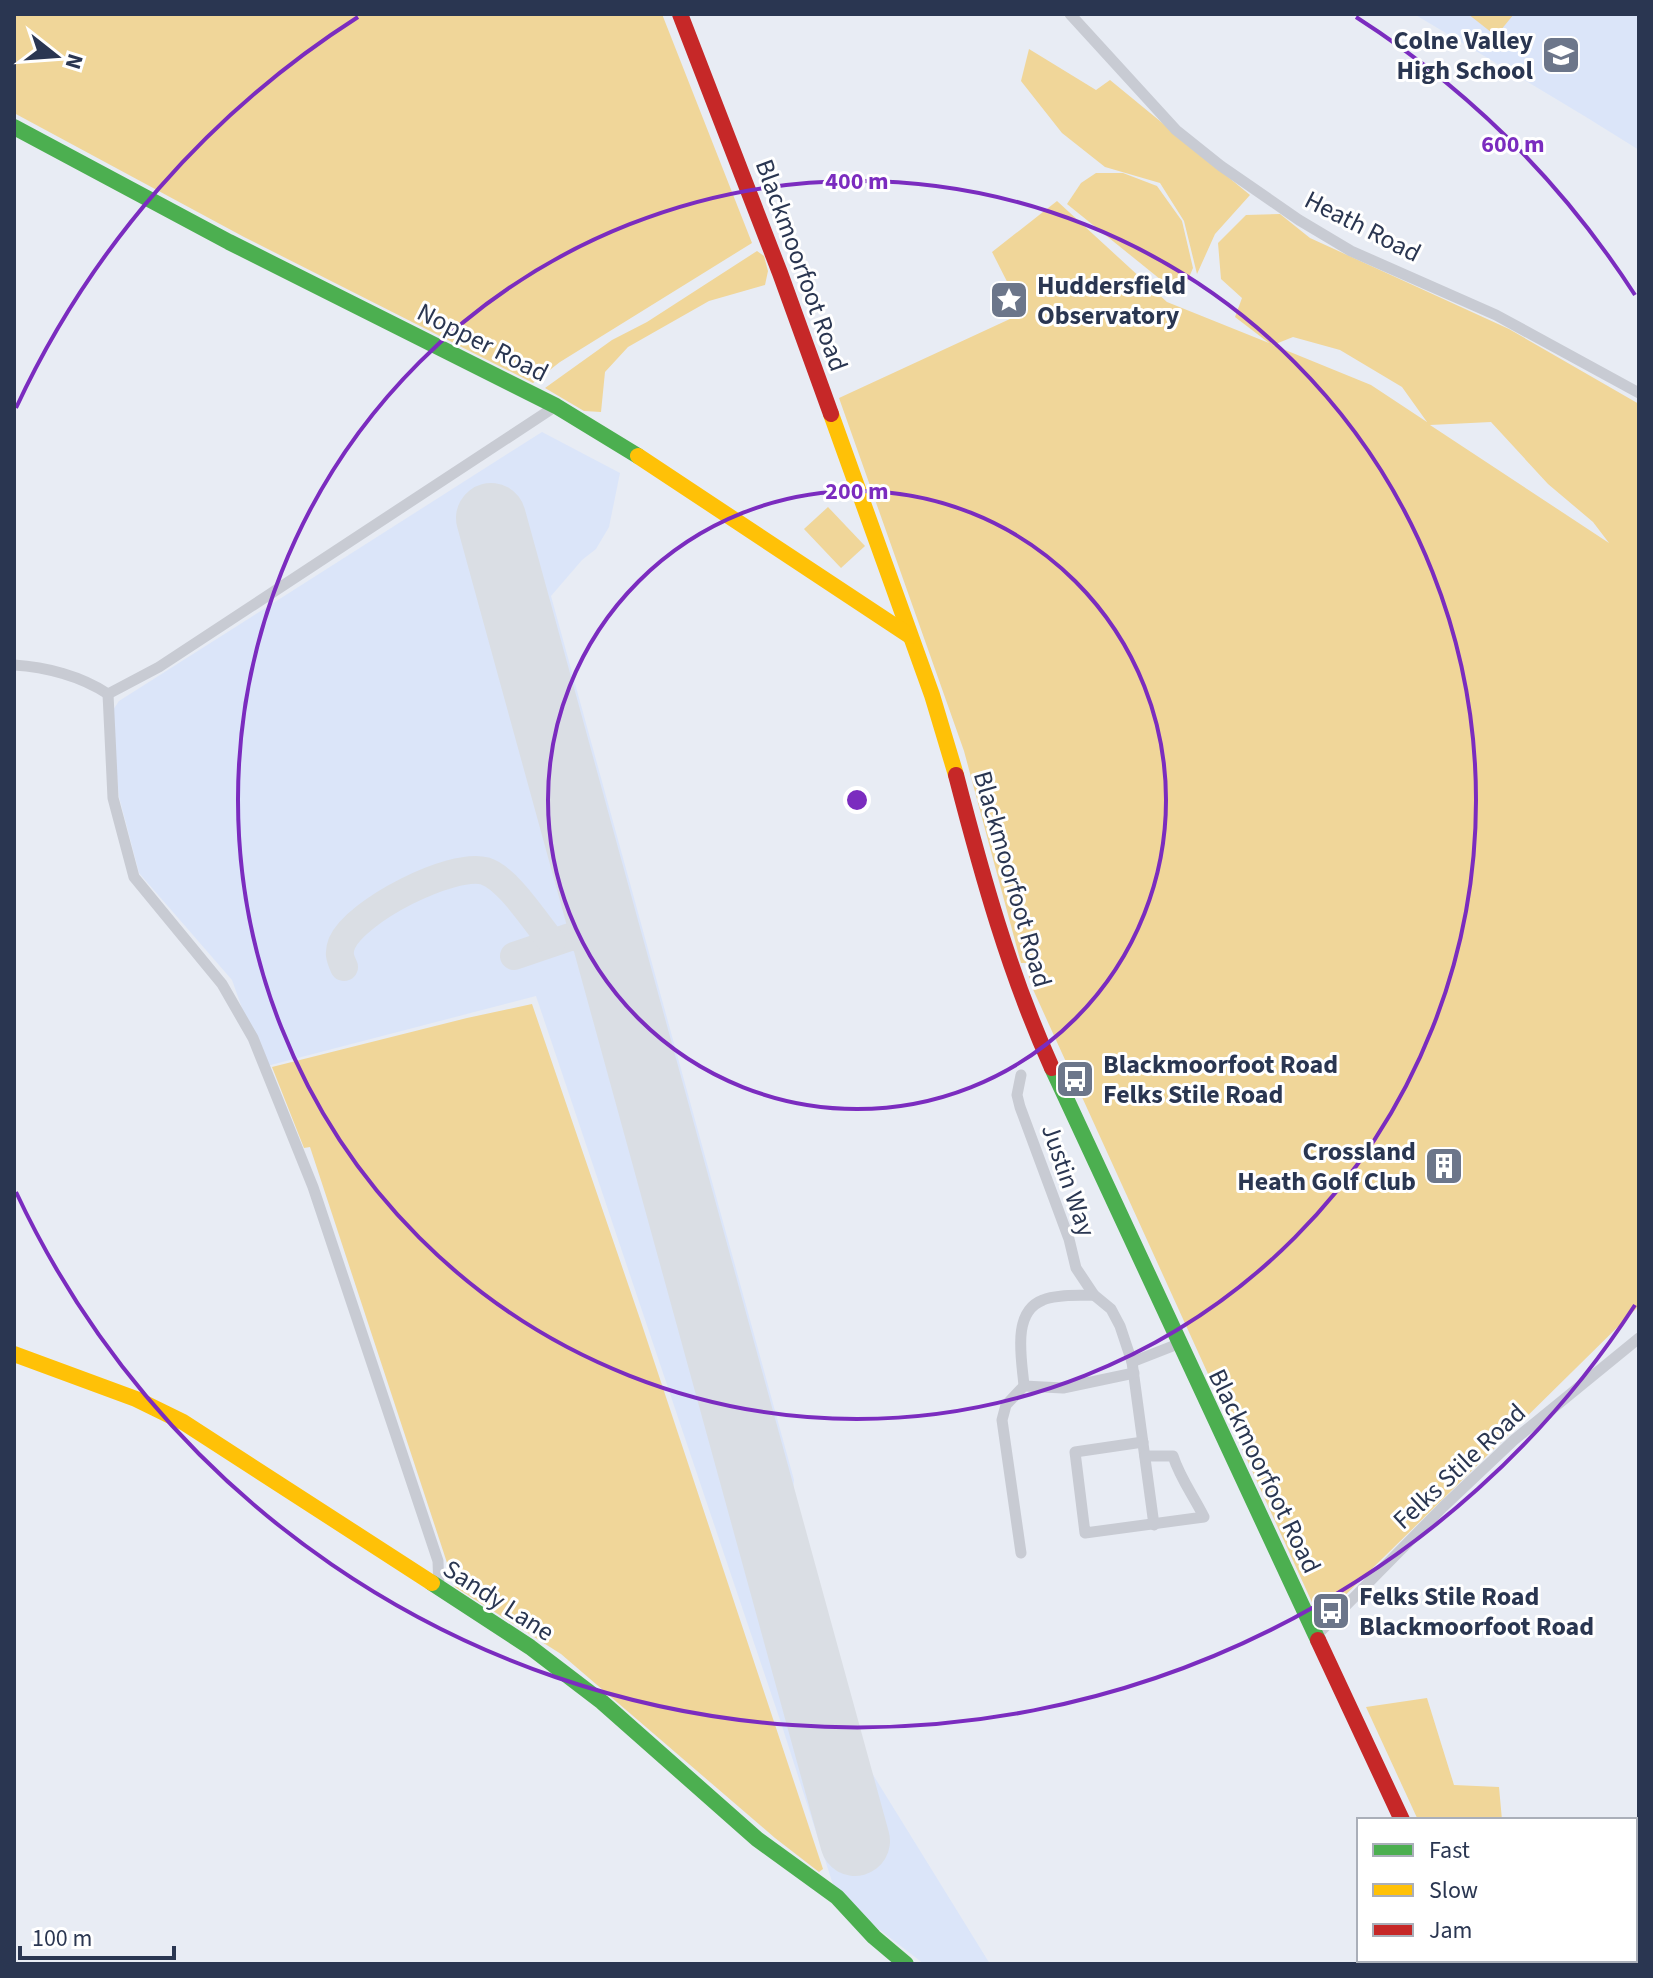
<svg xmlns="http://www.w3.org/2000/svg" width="1653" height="1978" viewBox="0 0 1653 1978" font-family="'Source Sans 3',sans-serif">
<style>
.built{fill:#dbe5f9}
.green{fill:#f0d699;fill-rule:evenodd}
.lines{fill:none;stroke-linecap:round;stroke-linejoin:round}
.taxiway{stroke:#dadee4;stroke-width:28}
.runway{stroke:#dadee4;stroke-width:70}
.street{stroke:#c8cbd3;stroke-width:11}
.fast{stroke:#4caf50;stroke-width:16}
.slow{stroke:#ffc107;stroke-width:16}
.jam{stroke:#c62828;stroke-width:16}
.ring{fill:none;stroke:#7b2cbf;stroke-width:4}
.labels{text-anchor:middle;stroke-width:6;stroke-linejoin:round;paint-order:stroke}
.poi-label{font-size:26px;font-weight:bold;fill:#2a3651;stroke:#fff;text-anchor:start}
.street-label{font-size:26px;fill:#2a3651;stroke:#fff}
.centre{fill:#7b2cbf;stroke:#fff;stroke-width:4}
.ring-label{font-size:24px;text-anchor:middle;font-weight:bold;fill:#7b2cbf;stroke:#fff;stroke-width:6;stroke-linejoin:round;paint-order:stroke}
</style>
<rect width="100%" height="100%" fill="#e8ecf4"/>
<g class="built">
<polygon points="1414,14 1639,14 1639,150 1586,117"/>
<polygon points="542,432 620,473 609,527 596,549 582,560 551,596 794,1480 791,1511 867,1765 990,1964 924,1964 837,1897 781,1723 536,996 263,1067 232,980 139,873 119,797 111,713 119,701"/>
<polygon points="1639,1860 1639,1964 1548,1964 1550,1960 1635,1960 1635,1861"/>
</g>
<g class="green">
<polygon points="14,14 662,14 752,243 560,362 533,383 244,237 14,113"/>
<polygon points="1468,14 1514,14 1496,36"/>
<polygon points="1029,49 1096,90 1110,80 1250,195 1215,234 1197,274 1184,221 1160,183 1105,167 1062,133 1021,81"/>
<polygon points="1096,173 1123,173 1157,186 1182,221 1193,268 1181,296 1067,204 1081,183"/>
<path d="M 1057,201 L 1167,302 L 1269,343 L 1235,317 L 1242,298 L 1221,279 L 1218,243 L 1246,215 L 1280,214 L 1310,238 L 1509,329 L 1639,404 L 1639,1306 L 1320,1620 L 1031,985 L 1026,963 L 1021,963 L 964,751 L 839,398 L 1023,313 L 992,252 ZM 1293,337 L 1340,350 L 1402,387 L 1427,422 L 1371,385 L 1273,345 ZM 1491,422 L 1548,484 L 1593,522 L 1609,543 L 1430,425 Z"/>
<polygon points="757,251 764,256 768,271 765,285 709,301 628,347 605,372 601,412 584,411 545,388 612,340 647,322"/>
<polygon points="828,507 865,546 841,568 804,529"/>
<polygon points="532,1004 640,1319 823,1869 819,1872 775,1838 561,1654 455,1587 310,1147 304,1148 272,1067 467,1018"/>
<polygon points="1427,1698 1454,1785 1499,1787 1502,1820 1418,1820 1366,1707"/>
<polygon points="1478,1960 1550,1960 1548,1964 1480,1964"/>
</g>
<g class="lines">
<g class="taxiway">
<polyline points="514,956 573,936 587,941 617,976"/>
<path d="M 344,967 C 340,958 338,953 342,943 C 356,911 451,862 485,871 C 508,878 536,923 552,942"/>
</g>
<polyline class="runway" points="491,518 855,1841"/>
<g class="street">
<polyline points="1070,14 1176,130 1221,166 1299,220 1351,251 1496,315 1639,393"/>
<path d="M 14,665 C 46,667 81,676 108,694"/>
<polyline points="108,694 113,798 134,877 222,984 253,1038 313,1187 438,1561 439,1590"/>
<polyline points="108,694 159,667 556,406"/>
<polyline points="1021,1075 1017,1095 1020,1107 1069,1239 1076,1268 1094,1295 1111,1309 1120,1326 1132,1362 1154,1525"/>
<polyline points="1132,1362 1178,1344"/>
<path d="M 1024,1386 C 1022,1360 1011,1312 1043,1300 C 1057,1294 1078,1296 1094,1295"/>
<polyline points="1024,1386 1063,1388 1134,1373"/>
<path d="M 1143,1442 L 1075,1452 L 1085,1533 L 1204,1517 C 1193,1495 1180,1478 1173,1456 L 1145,1456"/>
<polyline points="1021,1553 1002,1420 1006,1405 1024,1386"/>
<polyline points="1317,1635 1443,1507 1514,1440 1639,1338"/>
</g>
<g class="fast">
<polyline points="14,127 229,242 556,406 638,456"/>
<polyline points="1052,1068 1318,1640"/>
<polyline points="432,1583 530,1647 602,1702 757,1839 837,1897 874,1937 906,1964"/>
</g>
<g class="slow">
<polyline points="831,414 932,695 956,775"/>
<polyline points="638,456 910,636"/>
<polyline points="14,1354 136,1399 183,1422 432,1583"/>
<polyline points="1466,1960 1468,1964"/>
</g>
<g class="jam">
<polyline points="680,14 780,273 831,414"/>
<path d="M 956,775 C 982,875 1009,973 1052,1068"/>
<polyline points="1318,1640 1402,1820"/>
</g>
</g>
<g class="ring">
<circle cx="857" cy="800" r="309"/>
<circle cx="857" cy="800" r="619"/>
<path d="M1635 1305A928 928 0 0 1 16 1192M16 408A928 928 0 0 1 358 17M1356 17A928 928 0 0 1 1635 295"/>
</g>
<defs>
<symbol id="school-square" viewBox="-11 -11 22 22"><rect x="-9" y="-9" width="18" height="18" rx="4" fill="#6c768a" stroke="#fff"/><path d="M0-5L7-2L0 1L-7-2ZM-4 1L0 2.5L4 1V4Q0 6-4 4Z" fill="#fff"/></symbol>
<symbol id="sight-square" viewBox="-11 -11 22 22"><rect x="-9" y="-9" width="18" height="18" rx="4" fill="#6c768a" stroke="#fff"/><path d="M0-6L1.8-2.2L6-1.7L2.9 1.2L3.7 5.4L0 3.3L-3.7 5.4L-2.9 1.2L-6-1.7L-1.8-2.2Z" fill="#fff"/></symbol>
<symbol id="bus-square" viewBox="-11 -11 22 22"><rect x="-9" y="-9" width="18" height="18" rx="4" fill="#6c768a" stroke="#fff"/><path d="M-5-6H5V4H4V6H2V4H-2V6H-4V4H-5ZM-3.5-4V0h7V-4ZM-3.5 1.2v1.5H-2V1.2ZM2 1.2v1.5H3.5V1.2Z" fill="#fff"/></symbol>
<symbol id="building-square" viewBox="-11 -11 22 22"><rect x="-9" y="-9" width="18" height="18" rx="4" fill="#6c768a" stroke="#fff"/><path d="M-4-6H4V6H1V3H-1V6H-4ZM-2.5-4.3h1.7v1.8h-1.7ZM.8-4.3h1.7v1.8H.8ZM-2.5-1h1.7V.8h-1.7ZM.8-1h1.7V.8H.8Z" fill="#fff"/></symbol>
</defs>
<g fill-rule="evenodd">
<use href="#school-square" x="1539" y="33" width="44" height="44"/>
<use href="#sight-square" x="987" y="278" width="44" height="44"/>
<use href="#bus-square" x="1053" y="1057" width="44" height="44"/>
<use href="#building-square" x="1422" y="1144" width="44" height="44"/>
<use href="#bus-square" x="1309" y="1589" width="44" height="44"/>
</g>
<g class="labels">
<g class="poi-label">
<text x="1533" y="49" text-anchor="end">Colne Valley<tspan x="1533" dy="30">High School</tspan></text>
<text x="1037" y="294">Huddersfield<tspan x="1037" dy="30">Observatory</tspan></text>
<text x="1103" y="1073">Blackmoorfoot Road<tspan x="1103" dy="30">Felks Stile Road</tspan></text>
<text x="1416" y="1160" text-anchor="end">Crossland<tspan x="1416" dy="30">Heath Golf Club</tspan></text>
<text x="1359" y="1605">Felks Stile Road<tspan x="1359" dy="30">Blackmoorfoot Road</tspan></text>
</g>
<g class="street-label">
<text transform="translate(1363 226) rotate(27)" y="9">Heath Road</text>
<text transform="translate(802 265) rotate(70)" y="9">Blackmoorfoot Road</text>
<text transform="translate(483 342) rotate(27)" y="9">Nopper Road</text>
<text transform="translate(1013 879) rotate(74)" y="9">Blackmoorfoot Road</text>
<text transform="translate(1069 1180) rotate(71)" y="9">Justin Way</text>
<text transform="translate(1459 1466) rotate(-43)" y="9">Felks Stile Road</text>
<text transform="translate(1265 1471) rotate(64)" y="9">Blackmoorfoot Road</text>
<text transform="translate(499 1600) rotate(33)" y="9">Sandy Lane</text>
</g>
</g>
<circle cx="857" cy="800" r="12" class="centre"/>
<g class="ring-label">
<text x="1513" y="152">600 m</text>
<text x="857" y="189">400 m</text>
<text x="857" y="499">200 m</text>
</g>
<rect width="1653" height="1978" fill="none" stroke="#2a3651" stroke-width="32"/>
<rect x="1357" y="1818" width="280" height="144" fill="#ffffff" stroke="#aaafb9" stroke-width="2"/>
<rect x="1373" y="1844" width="40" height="12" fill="#4caf50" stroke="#aaafb9" stroke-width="2"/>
<text x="1429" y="1858" font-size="24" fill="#2a3651">Fast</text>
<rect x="1373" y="1884" width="40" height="12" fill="#ffc107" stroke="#aaafb9" stroke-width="2"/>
<text x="1429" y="1898" font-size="24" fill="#2a3651">Slow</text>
<rect x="1373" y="1924" width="40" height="12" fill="#c62828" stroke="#aaafb9" stroke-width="2"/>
<text x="1429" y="1938" font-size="24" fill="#2a3651">Jam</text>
<g transform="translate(56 56) rotate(107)" stroke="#ffffff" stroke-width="6" paint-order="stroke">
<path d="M0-6L14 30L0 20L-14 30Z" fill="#2a3651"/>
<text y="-12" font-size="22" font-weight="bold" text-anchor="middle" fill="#2a3651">N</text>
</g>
<path d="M20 1946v12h154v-12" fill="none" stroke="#2a3651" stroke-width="4"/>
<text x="32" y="1946" font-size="24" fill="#2a3651" stroke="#ffffff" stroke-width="6" paint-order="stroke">100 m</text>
</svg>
